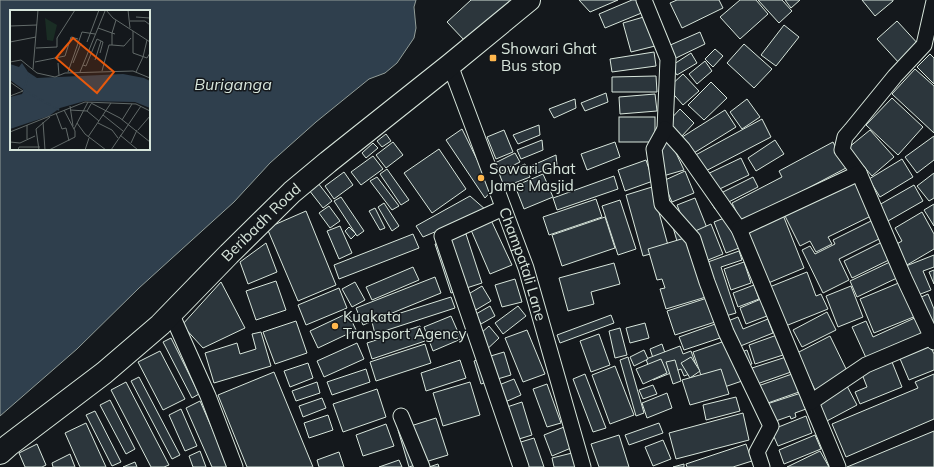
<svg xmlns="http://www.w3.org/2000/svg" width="934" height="467" viewBox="0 0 934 467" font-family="Mulish,sans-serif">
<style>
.water{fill:#2f3f4d;stroke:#939e99;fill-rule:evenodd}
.building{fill:#2c363c;stroke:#d8e6dc}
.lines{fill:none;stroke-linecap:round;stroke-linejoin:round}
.minor-casing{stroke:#d8e6dc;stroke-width:17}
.trunk-casing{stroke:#d8e6dc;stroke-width:24}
.minor{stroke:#14181c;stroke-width:15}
.trunk{stroke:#14181c;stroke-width:22}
.poi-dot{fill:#ffb74d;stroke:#14181c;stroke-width:1.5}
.labels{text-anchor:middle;stroke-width:3;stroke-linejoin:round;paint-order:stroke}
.poi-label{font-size:15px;fill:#d8e6dc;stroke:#14181c;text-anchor:start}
.street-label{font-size:15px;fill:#d8e6dc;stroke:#14181c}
.water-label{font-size:16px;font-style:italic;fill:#d8e6dc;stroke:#14181c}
.inset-river{fill:none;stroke:#2f3f4d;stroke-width:2}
.inset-road{fill:none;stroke:#626a69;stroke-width:1}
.view{fill:#e8590c;fill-opacity:0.15;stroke:#e8590c;stroke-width:2}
.inset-edge{fill:none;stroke:#d8e6dc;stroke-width:2}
</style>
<rect width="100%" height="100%" fill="#14181c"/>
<path class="water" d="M 0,0 L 416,0 L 414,7 L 416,28 L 414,38 L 397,63 L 385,73 L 369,79 L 316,122 L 270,163 L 234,202 L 139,288 L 77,349 L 0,416 ZM 11,11 L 149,11 L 149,149 L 11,149 Z"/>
<g class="building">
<polygon points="471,0 511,0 465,41 447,22"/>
<polygon points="579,0 618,0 590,12"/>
<polygon points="632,0 639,0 644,12 605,28 599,14"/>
<polygon points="677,0 719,0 723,8 682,28 670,3"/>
<polygon points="740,0 756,0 768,14 740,39 720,17"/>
<polygon points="758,0 782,0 792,11 779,23"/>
<polygon points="785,0 800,0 791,8"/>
<polygon points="862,0 893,0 893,1 875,16"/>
<polygon points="647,16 655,46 631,52 623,23"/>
<polygon points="897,21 920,46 900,64 877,39"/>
<polygon points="784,25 799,37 776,66 761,55"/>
<polygon points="700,32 705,44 674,59 668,46"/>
<polygon points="744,44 772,69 754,88 727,63"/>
<polygon points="715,49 723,56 713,67 705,59"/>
<polygon points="654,52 656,66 612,72 610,59"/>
<polygon points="691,53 697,63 677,75 671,66"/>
<polygon points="930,54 934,58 934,84 917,67"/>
<polygon points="705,61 712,71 697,84 689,74"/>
<polygon points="915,69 934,86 934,133 892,94"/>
<polygon points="683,74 699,91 683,105 668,88"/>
<polygon points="656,76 657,92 612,92 612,77"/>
<polygon points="711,82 727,98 704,120 688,105"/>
<polygon points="606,93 608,102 585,111 581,103"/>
<polygon points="655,94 657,111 620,114 619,97"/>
<polygon points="892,98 923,127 898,155 866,125"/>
<polygon points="575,99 576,108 554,118 549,109"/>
<polygon points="747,99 760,117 742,129 730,112"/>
<polygon points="680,109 694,123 681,137 667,123"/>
<polygon points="725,110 736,127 689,156 679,139"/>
<rect x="619" y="117" width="36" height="25"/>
<polygon points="762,119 771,137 698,175 690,158"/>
<polygon points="539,125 540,135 518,144 513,135"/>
<polygon points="462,129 492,190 485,198 446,140"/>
<polygon points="504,130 513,152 496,159 487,137"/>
<polygon points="870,130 894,157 872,176 848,148"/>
<polygon points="386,134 391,141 382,147 377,141"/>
<polygon points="934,136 934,160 917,173 905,157"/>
<polygon points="669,138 684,170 663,176 658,146"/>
<polygon points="542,140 543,150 521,159 517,150"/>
<polygon points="775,140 784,154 756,171 748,158"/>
<polygon points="393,142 403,155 386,168 376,155"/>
<polygon points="615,142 620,157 587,170 581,154"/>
<polygon points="833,142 846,168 742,223 732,203 782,177 779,171"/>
<polygon points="373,143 378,148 366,158 362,153"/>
<polygon points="439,149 466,189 432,213 404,173"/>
<polygon points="515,153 520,162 496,174 491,165"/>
<polygon points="556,155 557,165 535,174 531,166"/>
<polygon points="373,156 383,169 361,185 351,172"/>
<polygon points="741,158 749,175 707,195 699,178"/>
<polygon points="902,159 913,177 880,197 869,179"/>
<polygon points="646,160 653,181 625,191 618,170"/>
<polygon points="525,164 530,177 504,187 499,175"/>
<polygon points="387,169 409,200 401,205 380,174"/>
<polygon points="685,171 694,193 672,202 663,181"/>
<polygon points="344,172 353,185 334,199 325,186"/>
<polygon points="934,173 934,198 929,201 917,186"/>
<polygon points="543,174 553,197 524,209 515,186"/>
<polygon points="614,176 618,189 557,210 553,198"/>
<polygon points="377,177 399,206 392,210 370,181"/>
<polygon points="753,177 758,187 715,209 709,199"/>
<polygon points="854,177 873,215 828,237 832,244 816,252 810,241 800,246 783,212"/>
<polygon points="318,183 332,201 323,208 309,190"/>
<polygon points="914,185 923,201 888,221 879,205"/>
<polygon points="652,187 669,249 643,256 626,195"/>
<polygon points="470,196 486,210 423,237 416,226"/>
<polygon points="341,197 364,231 357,236 334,201"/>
<polygon points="695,198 707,228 689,235 677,205"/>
<polygon points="596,199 602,217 549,235 543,217"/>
<polygon points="620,200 636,249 618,255 602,206"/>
<polygon points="384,203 399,226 392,231 378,207"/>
<polygon points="934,204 934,226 924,210"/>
<polygon points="674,205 684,239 677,241 667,207"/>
<polygon points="329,206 340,221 330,228 319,213"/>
<polygon points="375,208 385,228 380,230 369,211"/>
<polygon points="306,211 336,285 298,301 267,228"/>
<polygon points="922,212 934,234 934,249 907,265 895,245 902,241 895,228"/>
<polygon points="783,215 804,268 766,284 744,230"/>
<polygon points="605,217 615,248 562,266 552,235"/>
<polygon points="727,217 739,248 726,253 714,222"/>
<polygon points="875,219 883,237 839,259 849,280 823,293 802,250 810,246 815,254 835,244 833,240"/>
<polygon points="491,220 512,265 490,274 471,230"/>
<polygon points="711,224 723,254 703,262 693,232"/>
<polygon points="340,226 352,253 339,259 327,231"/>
<polygon points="349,227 356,234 351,239 345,231"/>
<polygon points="413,234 419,248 339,279 334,265"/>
<polygon points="466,234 482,283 451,293 435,244"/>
<polygon points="688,237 706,297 666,309 660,289 665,288 662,279 657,280 648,249"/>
<polygon points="884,241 893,258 852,278 844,261"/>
<polygon points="266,243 277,272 248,284 240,262"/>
<polygon points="739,251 742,260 721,267 736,313 722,317 705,263"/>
<polygon points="934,255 934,267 923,271 931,290 918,295 906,266"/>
<polygon points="892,261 899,277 857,297 850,281"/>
<polygon points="744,262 751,283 731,290 724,269"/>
<polygon points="614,263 620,284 591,292 594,304 568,311 559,278"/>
<polygon points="413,267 419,280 372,300 366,287"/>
<polygon points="934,270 934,284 929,272"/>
<polygon points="807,272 816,296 821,294 828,309 783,327 767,288"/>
<polygon points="435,277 441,293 363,325 356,308"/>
<polygon points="515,279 522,302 502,307 495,285"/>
<polygon points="276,281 286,310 256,320 246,291"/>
<polygon points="221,282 245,328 203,348 182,325"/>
<polygon points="355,282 365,300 352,307 342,289"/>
<polygon points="901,282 916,316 874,333 860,299"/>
<polygon points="754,285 759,299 738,307 733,293"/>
<polygon points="482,286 491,301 469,314 460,299"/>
<polygon points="851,286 863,317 838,327 826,296"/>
<polygon points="339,288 347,308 306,325 298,305"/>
<polygon points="928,294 934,309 934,331 919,298"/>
<polygon points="451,297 455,308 375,334 372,322"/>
<polygon points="707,298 715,322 675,335 667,311"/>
<polygon points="761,299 767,316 746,324 740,308"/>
<polygon points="490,306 495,316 481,324 476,314"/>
<polygon points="518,306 526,316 503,334 495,323"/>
<polygon points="827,312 836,330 802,347 793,330"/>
<polygon points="348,313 356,330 318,348 310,331"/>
<polygon points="611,315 614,323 560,343 557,335"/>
<polygon points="451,316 461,339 433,351 424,327"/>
<polygon points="919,316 927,333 867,360 852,327 866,321 873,337"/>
<polygon points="738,317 743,329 768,319 773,333 738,347 728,321"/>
<polygon points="296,321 307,353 275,364 263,332"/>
<polygon points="645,323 649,338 630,343 626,328"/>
<polygon points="718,323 723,337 684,350 679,337"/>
<polygon points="420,326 425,341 372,359 367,343"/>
<polygon points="489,326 499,338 482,354 471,342"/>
<polygon points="620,328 627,355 615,358 609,331"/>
<polygon points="527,330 545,374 523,382 505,338"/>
<polygon points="261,332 271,366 214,383 205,353 237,343 240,354 256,349 252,334"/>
<polygon points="599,334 610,365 591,372 580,341"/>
<polygon points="777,335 783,355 755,364 749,345"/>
<polygon points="830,336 849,375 816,392 797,353"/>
<polygon points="171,338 199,394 192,398 163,342"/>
<polygon points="728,340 742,381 707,393 693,352"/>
<polygon points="928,341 934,354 934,370 909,380 898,354"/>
<polygon points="357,343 364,359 324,377 317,361"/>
<polygon points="425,344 431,363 376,381 370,362"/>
<polygon points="662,344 665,353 653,358 650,349"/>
<polygon points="680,346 683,354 691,351 698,371 684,376 681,369 653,380 646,359"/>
<polygon points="644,350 648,359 634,366 630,357"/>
<polygon points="747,350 752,364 744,366 739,353"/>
<polygon points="160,351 185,399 163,410 138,362"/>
<polygon points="504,352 511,375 481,384 474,361"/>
<polygon points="628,357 644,413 636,416 620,360"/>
<polygon points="691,357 700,371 690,378 681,363"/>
<polygon points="786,357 791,372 757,384 752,368"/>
<polygon points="890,357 902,387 860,404 855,392 867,387 860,369"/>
<polygon points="661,359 667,373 643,384 636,369"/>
<polygon points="460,360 466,378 426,391 421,373"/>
<polygon points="675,360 681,381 673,384 666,362"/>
<polygon points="308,363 313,378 290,387 284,371"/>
<polygon points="615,366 634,415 610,424 592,375"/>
<polygon points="366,369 370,382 332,395 327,382"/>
<polygon points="721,369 729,394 690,405 682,380"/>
<polygon points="274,372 313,467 247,467 218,395"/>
<polygon points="585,374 606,428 593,432 573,379"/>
<polygon points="792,374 799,392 765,404 758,386"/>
<polygon points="934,374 934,419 846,457 832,424 918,388 915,382"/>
<polygon points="139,377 180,455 172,459 131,381"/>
<polygon points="514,379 521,395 496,406 489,389"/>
<polygon points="126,382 169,465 164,467 151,467 111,390"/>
<polygon points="317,382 320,393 296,401 292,391"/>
<polygon points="470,382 480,415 443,426 433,393"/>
<polygon points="547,384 561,423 547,427 533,389"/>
<polygon points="653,385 657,394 643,399 639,390"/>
<polygon points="847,386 857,405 825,422 815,403"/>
<polygon points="377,389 386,417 343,432 333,404"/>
<polygon points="667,393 672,408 647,418 642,403"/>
<polygon points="801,393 806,409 795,413 796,417 791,419 790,416 773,422 767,404"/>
<polygon points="736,397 740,411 706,420 703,405"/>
<polygon points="322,398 326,408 303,417 299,406"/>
<polygon points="110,400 135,449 126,454 100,405"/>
<polygon points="200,401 229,467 212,467 186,408"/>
<polygon points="522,402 532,435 506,443 495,411"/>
<polygon points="181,409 197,446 185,451 169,415"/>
<polygon points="95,411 121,462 112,466 86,415"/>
<polygon points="743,413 749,440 676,459 669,433"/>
<polygon points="328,415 333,430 309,438 304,423"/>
<polygon points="806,416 812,433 778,446 771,430"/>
<polygon points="436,418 448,455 409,467 398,430"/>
<polygon points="86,423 106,467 80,467 65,433"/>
<polygon points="659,423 663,433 629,445 625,435"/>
<polygon points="386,424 394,446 363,456 356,435"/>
<polygon points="564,427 571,448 552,456 544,435"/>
<polygon points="934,431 934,467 847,467"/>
<polygon points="619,435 629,467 599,467 591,444"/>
<polygon points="815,435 821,449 784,464 779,450"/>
<polygon points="534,438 544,467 518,467 511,445"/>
<polygon points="663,440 671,459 653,466 645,447"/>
<polygon points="37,444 46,465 42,467 25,467 19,453"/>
<polygon points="746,444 752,461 733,467 687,467 686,464"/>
<polygon points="200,451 206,467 193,467 189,456"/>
<polygon points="820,451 829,467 787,467"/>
<polygon points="339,452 344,467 319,467 317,460"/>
<polygon points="572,453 576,467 554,467 552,458"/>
<polygon points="70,454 75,467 53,467 52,463"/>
<polygon points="399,460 402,467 379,467"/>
<polygon points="135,462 137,467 123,467"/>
<polygon points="438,464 439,467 429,467"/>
<polygon points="684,464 684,467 673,467"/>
</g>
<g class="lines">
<defs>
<g id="minor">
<polyline points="644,0 668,59 665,129 683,149 739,229 838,467"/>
<polyline points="934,1 924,45 895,76 851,130 845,137 842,150 859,173 904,278 934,342"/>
<path id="s1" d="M 450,65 L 526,268 L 583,467"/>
<polyline points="665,129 654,149 662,204 693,239 707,282 726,332 771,426 757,452 762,467"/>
<polyline points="503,208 442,236 521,467"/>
<polyline points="739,229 859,173"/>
<polyline points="171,313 208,396 235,467"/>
<polyline points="811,402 866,365 932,337"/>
<polyline points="401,416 422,467"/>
</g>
<g id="trunk">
<path id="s2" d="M 0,453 L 9,445 L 104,373 L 160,325 L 229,254 L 292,192 L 328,162 L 450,65 L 529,0"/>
</g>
</defs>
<use href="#minor" class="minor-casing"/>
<use href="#trunk" class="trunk-casing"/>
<use href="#minor" class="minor"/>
<use href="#trunk" class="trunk"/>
</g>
<g class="poi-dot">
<rect x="489" y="54" width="8" height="8" rx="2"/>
<circle cx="481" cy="178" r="4"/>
<circle cx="335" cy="326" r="4"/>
</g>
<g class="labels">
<g class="poi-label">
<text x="501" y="54">Showari Ghat<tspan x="501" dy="17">Bus stop</tspan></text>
<text x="489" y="174">Sowari Ghat<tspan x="489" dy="17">Jame Masjid</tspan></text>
<text x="343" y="322">Kuakata<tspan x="343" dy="17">Transport Agency</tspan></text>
</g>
<g class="street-label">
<text dy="5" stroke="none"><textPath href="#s2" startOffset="349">Beribadh Road</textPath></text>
<text dy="5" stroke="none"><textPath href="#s1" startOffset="212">Champatali Lane</textPath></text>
</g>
<g class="water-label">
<text x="233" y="90">Buriganga</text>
</g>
</g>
<g transform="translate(10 10)">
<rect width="140" height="140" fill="#14181c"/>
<path d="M 35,8 L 47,15 L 43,31 L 37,30 Z" fill="#1a2d24"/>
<path d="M 12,53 L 18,62 L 27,68 L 113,64 L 134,68 L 140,71 L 140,98 L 125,92 L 75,91 L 50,98 L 39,106 L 0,119 L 0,87 L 12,84 L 14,80 L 0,70 L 0,54 L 9,57 Z" fill="#2f3f4d"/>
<path class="inset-river" d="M 19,63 L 14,80 L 49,100"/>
<path class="inset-road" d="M 96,0 L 103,8 L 140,32M 118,0 L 120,18M 126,7 L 140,8M 120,11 L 135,11 L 140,15M 0,16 L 27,15M 88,18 L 102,23 L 106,10M 123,21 L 123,43 L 137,48 L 140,43M 87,29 L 93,32 L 90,43M 0,32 L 26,27M 77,32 L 89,0M 102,35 L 114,36 L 121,28M 26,38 L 47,37 L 47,28 L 65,0M 133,47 L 137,30M 85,50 L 91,31M 0,52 L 11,50 L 27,63 L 45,67 L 55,63 L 123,61 L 140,68M 25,52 L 55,46 L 61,27 L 68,29M 48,53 L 49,65M 63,53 L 71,33M 73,55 L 76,56 L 87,29M 23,59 L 28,0M 92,61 L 99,35 L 102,35 L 102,23 L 105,24M 58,62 L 72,22 L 85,24M 70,62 L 95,1M 126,62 L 133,47M 0,72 L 13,81 L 0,86M 81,93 L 110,108 L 140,132M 60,96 L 63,116M 60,100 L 77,101 L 81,94M 77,101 L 89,111M 46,103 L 52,119 L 56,118 L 59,131M 93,105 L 113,121M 112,110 L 122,94M 33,112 L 35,140M 67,113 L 75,124 L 96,140M 88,113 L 102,120 L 108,128M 17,115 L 17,129M 64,119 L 78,92M 128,120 L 140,106M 0,122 L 75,92 L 126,94 L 140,101M 110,125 L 128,140M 78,127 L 101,93M 0,132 L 10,133 L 25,126M 121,133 L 127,120M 8,140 L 9,137 L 30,137M 29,140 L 26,119 L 40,107M 39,140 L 65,127 L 65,121 L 54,100M 75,140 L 79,128M 101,140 L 131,96"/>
<path class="view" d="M 63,28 L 104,62 L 87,83 L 46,48 Z"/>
<rect width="140" height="140" class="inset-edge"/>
</g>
</svg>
